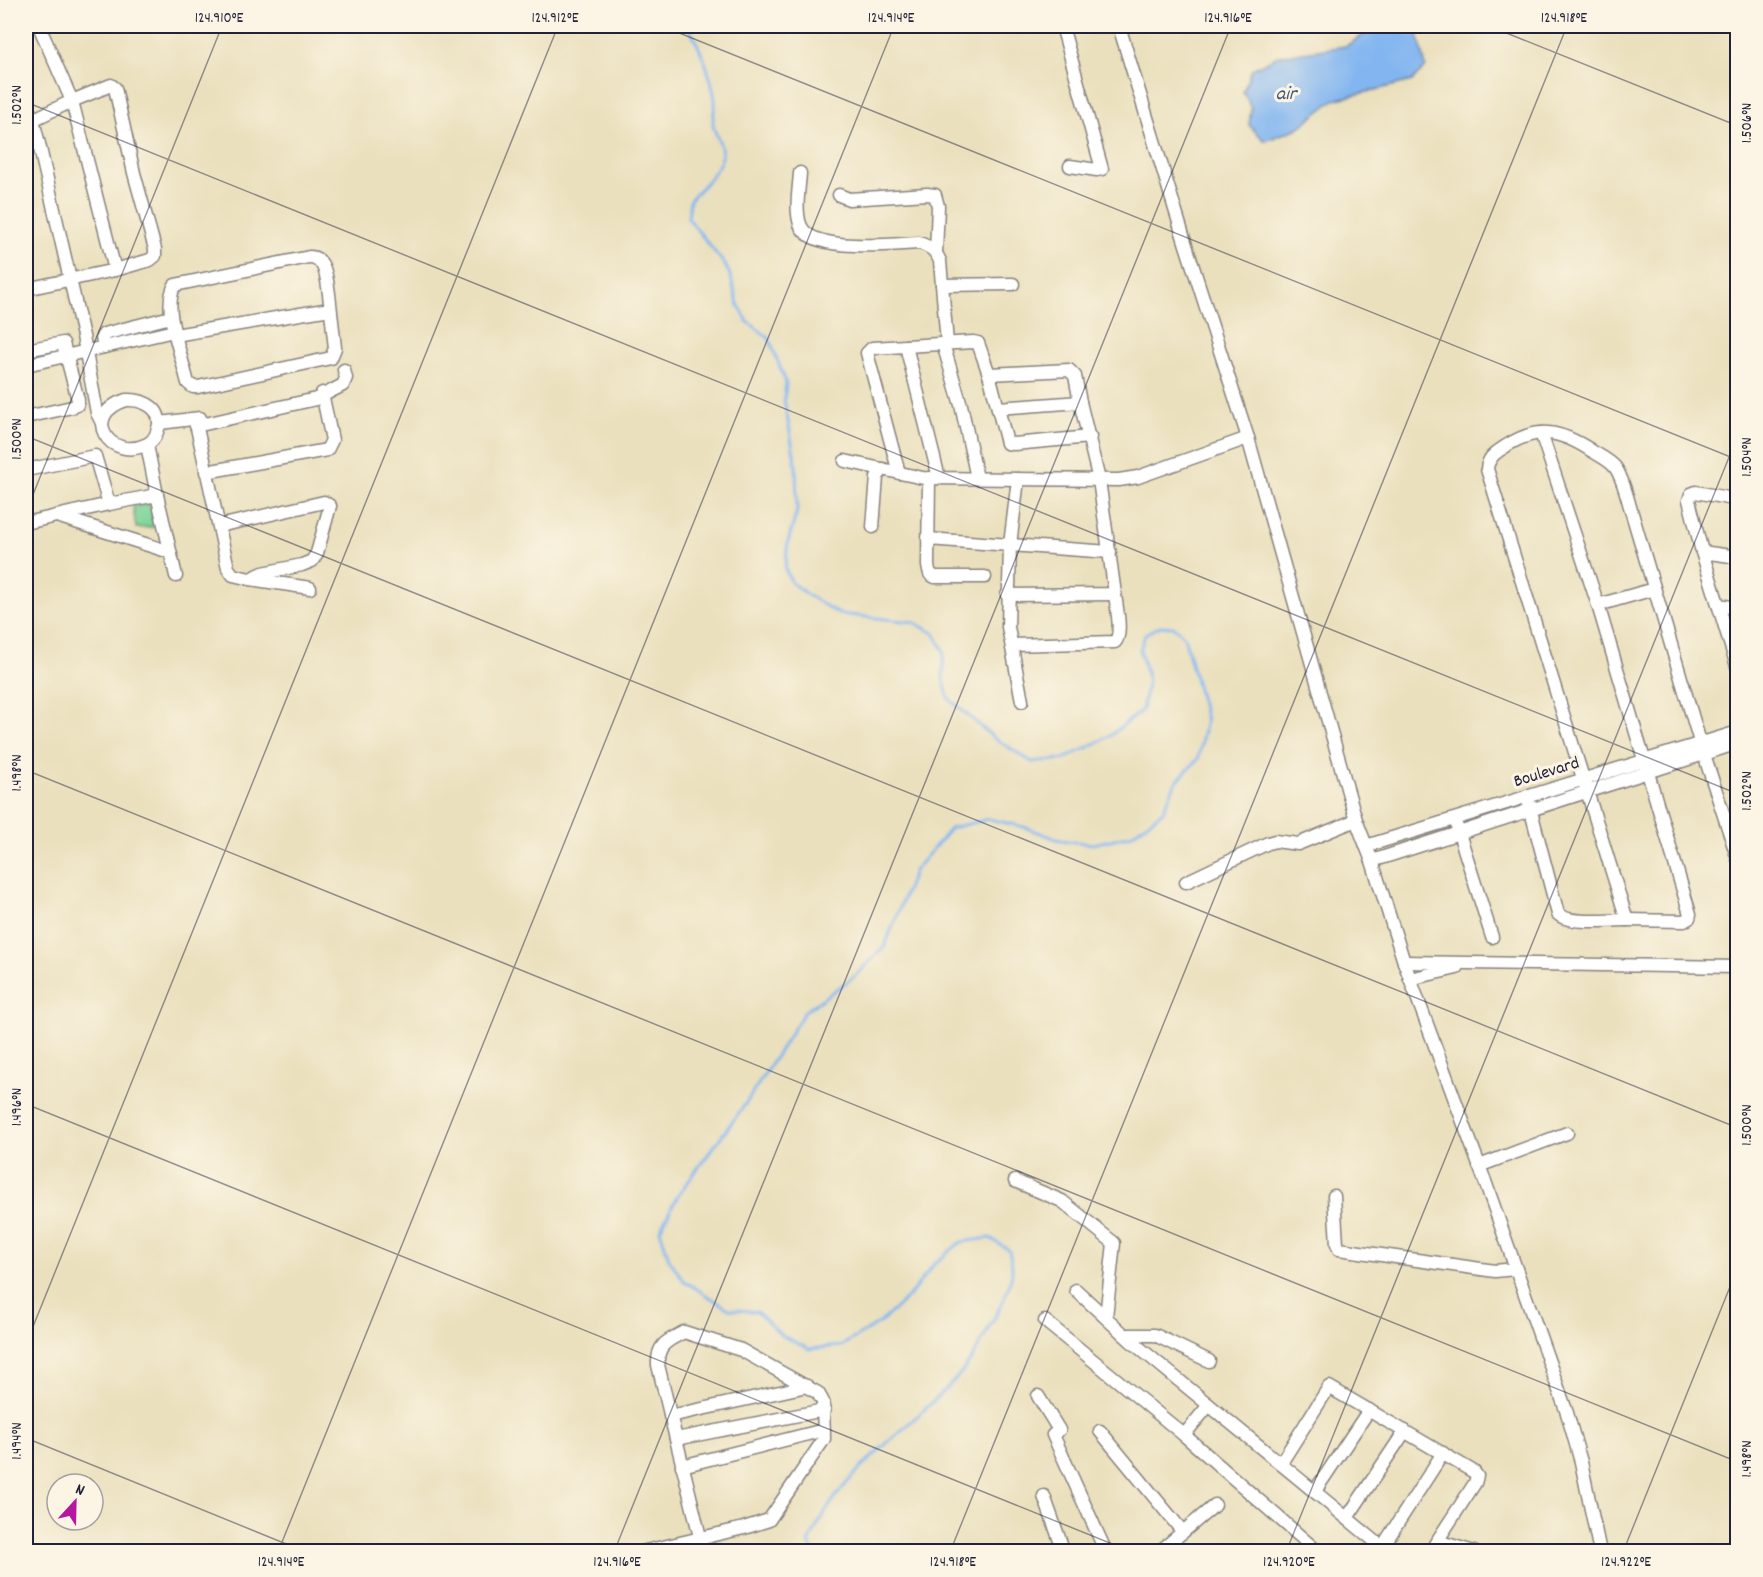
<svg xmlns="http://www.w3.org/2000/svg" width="1763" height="1577" viewBox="0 0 1763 1577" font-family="Dekko,sans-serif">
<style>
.green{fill:#7ed498;stroke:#507b6a;stroke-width:1.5}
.water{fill:#83b6f0;stroke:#526c96;stroke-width:1.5}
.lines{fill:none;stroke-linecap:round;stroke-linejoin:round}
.stream{stroke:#83b6f0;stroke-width:3}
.minor-casing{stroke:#86817c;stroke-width:15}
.minor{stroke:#fff;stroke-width:12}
.ticks{fill:none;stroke:#22223b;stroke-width:1.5;stroke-opacity:0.45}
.labels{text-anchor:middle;stroke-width:6;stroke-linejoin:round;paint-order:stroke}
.street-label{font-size:18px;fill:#22223b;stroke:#fcf5e5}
.water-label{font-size:20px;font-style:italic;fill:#44567a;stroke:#fcf5e5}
.neatline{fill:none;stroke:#22223b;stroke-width:2}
.ticks-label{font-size:15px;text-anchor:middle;fill:#22223b}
</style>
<rect width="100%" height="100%" fill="#fcf5e5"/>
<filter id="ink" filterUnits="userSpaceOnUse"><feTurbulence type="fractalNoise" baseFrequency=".0167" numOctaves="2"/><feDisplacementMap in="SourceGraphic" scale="12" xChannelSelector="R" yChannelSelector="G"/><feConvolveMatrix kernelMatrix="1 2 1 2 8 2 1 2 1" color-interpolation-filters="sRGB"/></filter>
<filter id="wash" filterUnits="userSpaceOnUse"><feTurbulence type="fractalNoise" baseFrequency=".008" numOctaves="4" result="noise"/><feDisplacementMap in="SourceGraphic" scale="24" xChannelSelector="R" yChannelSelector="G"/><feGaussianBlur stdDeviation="1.35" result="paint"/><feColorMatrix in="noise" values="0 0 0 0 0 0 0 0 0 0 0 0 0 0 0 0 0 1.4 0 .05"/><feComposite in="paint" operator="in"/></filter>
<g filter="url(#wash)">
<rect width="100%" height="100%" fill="#eae0bd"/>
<polygon class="green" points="150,504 154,527 136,528 133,506"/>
<polygon class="water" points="1378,26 1416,26 1426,67 1412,81 1334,100 1298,128 1265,141 1249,125 1251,108 1243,91 1252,69 1278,56 1346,46"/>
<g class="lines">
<path class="stream" d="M 688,26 C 701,49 711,74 715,100 C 716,108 712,116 713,124 C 715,136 725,147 721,160 C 715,176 701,187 690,200 L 688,218 L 725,265 L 730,275 L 738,304 L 748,322 L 769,338 L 786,383 L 784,399 L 796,465 L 797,511 L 788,542 L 785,569 L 792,583 L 806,594 L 839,614 L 913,622 L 934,633 L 944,651 L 943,679 L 949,699 L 994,738 L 1032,762 L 1064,759 L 1110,736 L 1142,710 L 1148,680 L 1140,650 L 1145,634 L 1160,626 L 1174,627 L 1184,636 L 1206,720 L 1198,759 L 1176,782 L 1163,811 L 1131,835 L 1093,844 L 1060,840 L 1024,827 L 989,819 L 951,828 L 914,871 L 885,946 L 854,977 L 805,1011 L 746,1103 L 678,1195 L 660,1230 L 669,1259 L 684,1281 L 729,1309 L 757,1312 L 781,1335 L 809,1349 L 841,1346 L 881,1322 L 909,1296 L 934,1264 L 961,1242 L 990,1238 L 1009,1250 C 1010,1256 1012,1263 1012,1268 C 1013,1284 999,1310 991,1324 C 982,1340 973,1360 960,1374 C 910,1431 839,1469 809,1543 L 813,1552"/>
</g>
</g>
<g filter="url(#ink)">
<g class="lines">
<defs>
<g id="minor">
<polyline points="1062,26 1102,169 1097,170 1070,166"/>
<polyline points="1119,26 1185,242 1248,438 1356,820 1372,861 1404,962 1486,1184 1567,1413 1581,1462 1600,1552"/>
<polyline points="26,103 33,120 39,144 83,336 97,413 102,423"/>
<polyline points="26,123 72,101 39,26"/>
<path d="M 800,173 C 799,189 795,209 800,224 C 809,254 894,244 919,243 C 931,247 935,250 940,261 L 947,343"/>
<polyline points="839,195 849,199 927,194 935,195 938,206 936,252"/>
<polyline points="942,285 1013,284"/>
<polyline points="26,289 115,270 150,260 155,256 155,249 134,173 115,88 111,85 72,101 115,270"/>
<path d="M 175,335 C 171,320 167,299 175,285 L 309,257 C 326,256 327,281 329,294 L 335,348 L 331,358 L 198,387 L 193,387 L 188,383 L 175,335 L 330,309"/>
<polyline points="943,344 961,405 977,478"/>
<polyline points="906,346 939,478"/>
<polyline points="104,347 102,337 104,334 171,317"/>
<polyline points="26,350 63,343 78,400 77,405 72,407 26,417"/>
<polyline points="26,365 174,331"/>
<polyline points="989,374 1069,370 1075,376 1080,402"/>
<path d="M 126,400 C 145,399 166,410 157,432 C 155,438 151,443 145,445 C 109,461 80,415 126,400 Z"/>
<polyline points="998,408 1080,402 1099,480 1115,594 1007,595"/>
<polyline points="195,419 228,568 233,575 250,579 263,573 302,565 312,561 317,553 330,506 324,502 219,526"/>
<polyline points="160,423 200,418"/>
<polyline points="196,426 316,399 343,385 346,378 344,370"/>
<polyline points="1541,433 1598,605 1690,914 1689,918 1684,921 1627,920"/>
<polyline points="147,445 157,495"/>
<polyline points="845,461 923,478 1119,480 1138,477 1248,438"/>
<polyline points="26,470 95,456 109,504 26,523"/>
<polyline points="206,472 327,450 332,440 322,393"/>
<polyline points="899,473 867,353 872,348 973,342 978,343 989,374 1007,443 1014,444 1090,437"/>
<polyline points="929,478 928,566 930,574 935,577 985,577"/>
<polyline points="1738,500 1696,492 1691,494 1689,500 1702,552 1738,669"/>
<polyline points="109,504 157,495 176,576"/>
<polyline points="57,516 170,552"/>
<polyline points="873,527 877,477 883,469"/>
<polyline points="928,539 1010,545 1018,479"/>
<polyline points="1702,552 1738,557"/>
<polyline points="250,579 310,588"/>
<polyline points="1598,605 1654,589"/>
<polyline points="1718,605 1738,608"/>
<path d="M 1012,645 L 1115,642 C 1123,634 1116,605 1115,594"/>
<polyline points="1022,701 1008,627 1010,545 1110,552"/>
<path d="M 1527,796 L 1558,914 C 1569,925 1610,920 1627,920 L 1487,469 C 1488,458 1495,453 1503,448 C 1536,425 1560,430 1592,451 C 1600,456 1609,460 1615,467 C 1623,478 1627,497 1631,510 L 1700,742 L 1738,859"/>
<polyline points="1457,827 1492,937"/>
<polyline points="1366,846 1738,732"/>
<polyline points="1372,861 1738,743"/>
<polyline points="1186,882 1268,843 1275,841 1298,844 1356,820"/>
<polyline points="1404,962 1738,967"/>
<polyline points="1410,979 1457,968"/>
<polyline points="1479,1166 1567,1133"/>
<polyline points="1015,1181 1062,1201 1114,1243 1106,1317"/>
<polyline points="1334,1196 1337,1244 1339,1249 1495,1271 1515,1269"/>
<polyline points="1076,1290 1131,1341 1382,1547"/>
<polyline points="1045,1321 1184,1435 1318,1552"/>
<polyline points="1125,1335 1155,1335 1209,1361"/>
<polyline points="1038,1396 1059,1430 1053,1435 1106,1552"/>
<polyline points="670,1416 807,1386"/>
<polyline points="1100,1431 1183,1532"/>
<polyline points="1184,1435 1209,1405"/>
<polyline points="676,1439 824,1410"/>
<polyline points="1281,1463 1329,1387 1474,1472 1477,1476 1475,1483 1430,1552"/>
<polyline points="682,1466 824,1430"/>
<polyline points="1315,1491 1369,1410"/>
<polyline points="1044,1496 1064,1552"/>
<polyline points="1347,1518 1405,1431"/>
<polyline points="1437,1541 1474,1552"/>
<path d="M 641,1552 L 744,1528 L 769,1520 L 824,1439 L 823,1402 L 818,1393 L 741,1350 L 684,1332 C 667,1341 657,1344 658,1365 L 700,1537 L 703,1552"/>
<polyline points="1159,1552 1215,1505"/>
<polyline points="1379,1552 1443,1453"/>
</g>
</defs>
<use href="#minor" class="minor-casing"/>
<use href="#minor" class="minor"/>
</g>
</g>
<path class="ticks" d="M 662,26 L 1738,460M 1489,26 L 1738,126M 26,102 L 1738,794M 26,436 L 1738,1128M 26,512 L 222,26M 26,770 L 1738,1462M 26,1104 L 1132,1552M 26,1344 L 558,26M 26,1438 L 306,1552M 278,1552 L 894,26M 614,1552 L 1231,26M 950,1552 L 1567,26M 1286,1552 L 1738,435M 1623,1552 L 1738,1267"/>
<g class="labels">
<g class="street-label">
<text transform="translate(1546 771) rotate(-17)" y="6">Boulevard</text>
</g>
<g class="water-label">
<text x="1286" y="99">air</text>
</g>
</g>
<rect width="1763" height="1577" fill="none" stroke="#fcf5e5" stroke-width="66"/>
<g transform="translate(75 1502) rotate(22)"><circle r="28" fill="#fcf5e5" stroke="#a5a1a1" stroke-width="1.5"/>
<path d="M0-4.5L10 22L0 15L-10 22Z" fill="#b5179e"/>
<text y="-9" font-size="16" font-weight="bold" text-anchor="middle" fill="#22223b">N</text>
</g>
<rect x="33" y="33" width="1697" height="1511" class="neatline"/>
<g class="ticks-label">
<text x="219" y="22">124.910°E</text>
<text x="555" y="22">124.912°E</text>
<text x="891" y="22">124.914°E</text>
<text x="1228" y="22">124.916°E</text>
<text x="1564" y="22">124.918°E</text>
<text transform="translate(16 105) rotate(-90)" y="5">1.502°N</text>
<text transform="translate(1746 123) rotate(-90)" y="5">1.506°N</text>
<text transform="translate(16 439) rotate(-90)" y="5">1.500°N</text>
<text transform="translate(1746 457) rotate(-90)" y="5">1.504°N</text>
<text transform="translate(16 773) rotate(-90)" y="5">1.498°N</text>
<text transform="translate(1746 791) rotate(-90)" y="5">1.502°N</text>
<text transform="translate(16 1107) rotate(-90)" y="5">1.496°N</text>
<text transform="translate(1746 1125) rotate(-90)" y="5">1.500°N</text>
<text transform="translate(16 1441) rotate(-90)" y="5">1.494°N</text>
<text transform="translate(1746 1459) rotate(-90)" y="5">1.498°N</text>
<text x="281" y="1566">124.914°E</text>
<text x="617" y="1566">124.916°E</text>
<text x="953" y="1566">124.918°E</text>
<text x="1289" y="1566">124.920°E</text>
<text x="1626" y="1566">124.922°E</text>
</g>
</svg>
